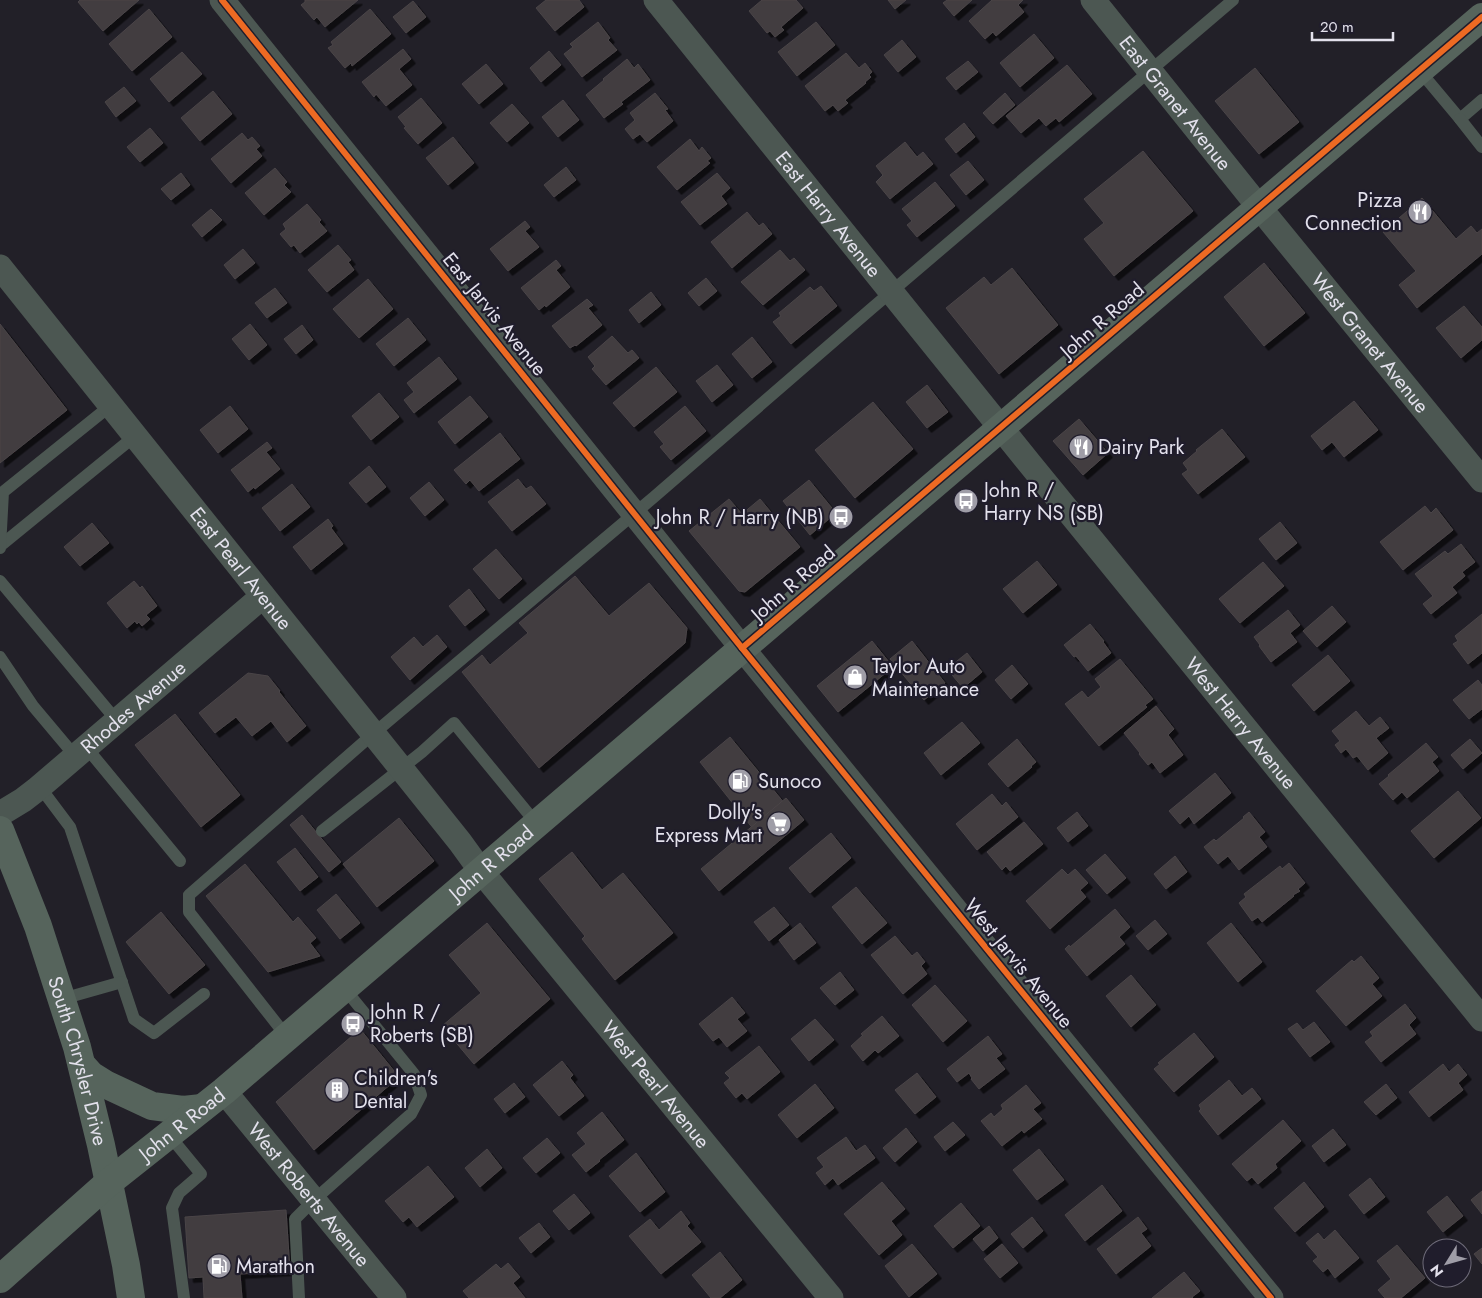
<svg xmlns="http://www.w3.org/2000/svg" width="1482" height="1298" viewBox="0 0 1482 1298" font-family="Jost,sans-serif">
<style>
.building{fill:#423d3f;stroke:#4a4548;filter:url(#shadow)}
.lines{fill:none;stroke-linecap:round;stroke-linejoin:round}
.service{stroke:#4c5752;stroke-width:12}
.minor{stroke:#4c5752;stroke-width:25}
.secondary{stroke:#56645c;stroke-width:28}
.cycleway-casing{stroke:#201d2c;stroke-width:9}
.cycleway{stroke:#ed6a23;stroke-width:6}
.labels{text-anchor:middle;stroke-width:4.5;stroke-linejoin:round;paint-order:stroke}
.street-label{font-size:20px;fill:#e3e1ec;stroke:#201d2c}
.poi-label{font-size:20px;fill:#e3e1ec;stroke:#201d2c;text-anchor:start}
</style>
<defs>
<filter id="shadow"><feDropShadow dx="4.5" dy="4.5" stdDeviation="0" flood-color="#0009"/></filter>
</defs>
<rect width="100%" height="100%" fill="#222028"/>
<g class="building">
<polygon points="80,0 139,0 103,31 78,2"/>
<polygon points="305,0 358,0 325,27 317,17 314,20 301,5 305,2"/>
<polygon points="546,0 579,0 584,7 555,31 536,8"/>
<polygon points="762,0 796,0 803,8 781,27 784,30 775,37 770,31 767,33 749,11"/>
<polygon points="888,0 906,0 895,9"/>
<polygon points="947,0 972,0 954,16 943,3"/>
<polygon points="992,0 1023,0 1018,5 1024,12 996,36 993,32 985,39 969,21"/>
<polygon points="413,1 426,17 406,33 393,17"/>
<polygon points="149,9 172,37 132,71 109,44"/>
<polygon points="370,9 391,34 352,66 351,63 345,68 328,48 333,45 331,42"/>
<polygon points="598,22 610,38 608,40 617,50 582,77 564,54 573,47 570,44"/>
<polygon points="816,22 835,45 797,76 778,52"/>
<polygon points="1034,34 1054,58 1020,87 1000,63"/>
<polygon points="902,40 916,57 898,72 884,55"/>
<polygon points="403,49 411,59 399,69 412,85 386,106 376,94 374,97 362,82"/>
<polygon points="549,51 561,65 541,82 530,68"/>
<polygon points="182,52 202,74 169,102 150,79"/>
<polygon points="846,53 859,68 865,63 872,72 869,75 871,77 865,82 866,83 845,100 848,103 838,111 833,105 825,111 805,86"/>
<polygon points="627,59 634,68 638,64 650,80 621,102 623,104 604,118 586,95 604,80 603,79"/>
<polygon points="968,61 978,72 956,90 946,78"/>
<polygon points="486,64 503,84 479,104 462,84"/>
<polygon points="1067,65 1092,94 1059,122 1056,118 1046,126 1039,118 1021,133 1006,116"/>
<polygon points="1255,68 1299,122 1259,154 1215,101"/>
<polygon points="124,87 136,101 116,117 105,102"/>
<polygon points="213,91 232,114 200,141 181,118"/>
<polygon points="655,93 668,109 665,110 673,121 647,142 640,134 633,139 625,129 635,120 630,113"/>
<polygon points="1005,93 1015,105 993,124 983,113"/>
<polygon points="421,98 442,123 418,144 404,128 406,127 398,117"/>
<polygon points="563,100 579,120 558,137 542,117"/>
<polygon points="512,104 529,123 507,142 490,123"/>
<polygon points="964,123 975,137 956,153 945,139"/>
<polygon points="150,128 163,143 140,162 127,147"/>
<polygon points="242,133 248,140 252,137 260,146 256,149 262,156 231,183 211,159"/>
<polygon points="453,137 474,163 448,185 426,158"/>
<polygon points="690,139 699,151 702,147 711,158 707,161 710,163 677,190 657,167"/>
<polygon points="905,142 917,157 923,152 933,164 890,199 876,182 883,175 876,166"/>
<polygon points="1143,151 1193,211 1114,276 1084,239 1104,223 1084,199"/>
<polygon points="968,161 984,180 966,195 950,175"/>
<polygon points="566,167 576,180 554,197 544,185"/>
<polygon points="275,168 287,182 284,185 291,192 264,215 245,193"/>
<polygon points="181,173 190,185 171,200 161,189"/>
<polygon points="717,173 730,188 721,196 727,204 700,225 681,202"/>
<polygon points="935,182 955,206 917,237 907,225 912,221 902,209"/>
<polygon points="1422,198 1456,239 1471,226 1477,233 1482,229 1482,254 1417,308 1399,285 1416,271 1383,232"/>
<polygon points="307,204 321,220 319,222 327,231 300,253 294,245 291,247 280,234 286,229 283,224"/>
<polygon points="211,209 222,220 202,237 192,225"/>
<polygon points="747,212 759,226 763,223 772,234 732,268 711,242"/>
<polygon points="525,221 530,227 525,231 539,247 508,271 490,249"/>
<polygon points="338,245 351,260 348,262 354,270 327,292 308,270"/>
<polygon points="243,249 255,263 235,279 224,265"/>
<polygon points="780,250 790,261 794,258 805,270 763,305 741,282"/>
<polygon points="556,260 561,266 556,270 570,287 546,307 545,305 539,310 521,288"/>
<polygon points="1264,263 1305,313 1264,346 1224,297"/>
<polygon points="1012,268 1058,325 999,374 946,308 984,277 991,285"/>
<polygon points="706,278 717,291 699,306 688,293"/>
<polygon points="368,279 393,309 359,338 333,309"/>
<polygon points="821,286 837,306 791,344 773,322 781,316 779,313 810,287 814,291"/>
<polygon points="275,288 287,303 267,318 255,303"/>
<polygon points="651,292 661,305 639,323 629,310"/>
<polygon points="587,299 593,305 588,308 602,325 576,346 575,345 570,348 552,326"/>
<polygon points="1464,306 1482,327 1482,340 1461,358 1436,328"/>
<polygon points="408,318 426,340 394,366 376,344"/>
<polygon points="0,324 67,410 0,463"/>
<polygon points="250,324 267,345 249,360 232,339"/>
<polygon points="302,325 313,340 296,354 284,339"/>
<polygon points="612,336 628,353 632,350 639,358 606,385 592,369 595,366 588,357"/>
<polygon points="752,337 772,362 752,378 732,354"/>
<polygon points="439,357 457,379 414,413 404,400 414,392 407,383"/>
<polygon points="717,365 733,385 712,402 696,381"/>
<polygon points="656,367 677,392 634,427 613,403"/>
<polygon points="927,385 948,412 927,428 906,402"/>
<polygon points="379,393 399,417 371,440 352,416"/>
<polygon points="470,396 488,417 455,444 438,422"/>
<polygon points="1354,401 1378,430 1344,457 1332,442 1322,450 1311,436"/>
<polygon points="873,402 913,449 855,498 815,450"/>
<polygon points="230,406 248,429 218,453 200,430"/>
<polygon points="685,406 706,431 671,460 660,447 664,444 654,432"/>
<polygon points="1079,419 1108,453 1083,475 1053,441"/>
<polygon points="1222,429 1245,457 1198,494 1182,474 1188,470 1183,463 1197,451 1196,450"/>
<polygon points="500,433 520,459 479,491 470,480 466,484 454,470"/>
<polygon points="267,442 272,448 266,452 280,469 255,489 254,487 248,492 231,470"/>
<polygon points="369,466 386,487 366,503 349,483"/>
<polygon points="518,479 526,489 531,486 546,504 512,531 488,502"/>
<polygon points="809,480 836,513 810,535 783,501"/>
<polygon points="429,482 444,500 425,516 410,498"/>
<polygon points="292,484 310,507 280,531 262,508"/>
<polygon points="729,499 742,514 760,499 800,547 745,592 739,591 689,531"/>
<polygon points="1425,506 1431,513 1436,508 1453,530 1403,570 1380,542"/>
<polygon points="328,519 333,526 331,528 343,544 311,570 293,547"/>
<polygon points="1280,522 1297,543 1276,560 1259,539"/>
<polygon points="92,523 109,543 80,566 64,547"/>
<polygon points="1461,544 1475,562 1462,572 1465,576 1452,587 1457,593 1431,614 1423,604 1433,596 1415,574 1445,551 1448,554"/>
<polygon points="496,549 522,579 499,599 473,569"/>
<polygon points="1037,561 1057,585 1023,613 1003,589"/>
<polygon points="1263,562 1284,586 1240,623 1219,599"/>
<polygon points="575,576 609,616 649,583 687,628 685,643 539,768 462,672 482,655 490,665 528,633 519,623"/>
<polygon points="134,581 140,588 142,586 157,606 146,615 150,619 142,626 139,622 137,624 135,621 127,628 107,603"/>
<polygon points="469,589 485,610 465,626 449,606"/>
<polygon points="1332,606 1346,622 1317,647 1303,631"/>
<polygon points="1288,610 1300,625 1290,633 1297,642 1271,662 1259,646 1260,645 1254,637"/>
<polygon points="1482,614 1482,653 1468,664 1453,644 1458,641 1455,636"/>
<polygon points="1090,624 1104,641 1103,642 1111,653 1088,671 1076,656 1074,657 1064,645"/>
<polygon points="437,635 447,647 410,680 391,657 414,637 423,647"/>
<polygon points="872,641 893,667 838,712 817,686"/>
<polygon points="912,641 945,683 924,700 890,659"/>
<polygon points="967,653 982,672 963,688 947,669"/>
<polygon points="1328,655 1350,681 1314,711 1292,685"/>
<polygon points="1120,659 1153,699 1145,705 1147,707 1099,746 1065,704 1082,691 1088,698 1101,687 1095,679"/>
<polygon points="1012,665 1028,684 1011,699 995,680"/>
<polygon points="248,673 268,676 280,691 279,692 306,726 287,742 271,721 252,736 236,717 215,733 199,713"/>
<polygon points="1478,680 1482,685 1482,709 1469,719 1453,700"/>
<polygon points="1156,706 1174,729 1168,735 1183,755 1160,773 1152,762 1148,765 1139,754 1140,753 1124,733"/>
<polygon points="1356,711 1369,726 1380,717 1389,728 1376,738 1388,753 1368,770 1357,756 1353,758 1346,749 1341,753 1335,745 1340,741 1332,731"/>
<polygon points="175,714 240,795 201,827 135,745"/>
<polygon points="962,722 980,743 941,775 924,753"/>
<polygon points="730,737 785,804 754,830 700,762"/>
<polygon points="1017,739 1036,762 1031,766 1032,767 1008,787 988,764"/>
<polygon points="1470,739 1482,753 1463,769 1451,755"/>
<polygon points="1426,743 1438,757 1432,762 1439,771 1407,798 1402,792 1393,800 1379,784 1389,776 1388,775"/>
<polygon points="1215,773 1231,793 1194,824 1189,816 1180,824 1169,811"/>
<polygon points="1458,791 1481,818 1434,858 1411,831"/>
<polygon points="992,794 1002,806 1006,802 1018,817 977,850 956,824"/>
<polygon points="786,798 804,820 719,891 701,869"/>
<polygon points="1077,812 1088,826 1068,842 1057,828"/>
<polygon points="1249,812 1265,832 1259,837 1267,847 1239,870 1228,856 1218,864 1204,847 1214,839 1216,841 1244,818 1243,817"/>
<polygon points="302,815 341,862 329,872 290,825"/>
<polygon points="399,818 434,861 377,907 343,864"/>
<polygon points="1024,822 1043,844 1010,871 1006,866 1002,870 987,852"/>
<polygon points="831,833 851,858 810,893 789,868"/>
<polygon points="295,848 318,877 300,891 277,862"/>
<polygon points="572,852 602,890 623,873 673,933 615,980 582,939 585,936 539,879"/>
<polygon points="1105,854 1126,878 1107,894 1086,870"/>
<polygon points="1175,856 1187,872 1166,889 1154,874"/>
<polygon points="1289,863 1305,883 1298,889 1300,891 1293,895 1294,896 1262,922 1258,917 1252,921 1239,903 1246,897 1244,894 1280,866 1282,869"/>
<polygon points="245,864 293,922 298,917 316,938 310,943 320,956 268,972 206,896"/>
<polygon points="1062,869 1068,875 1075,869 1088,883 1080,890 1086,897 1050,929 1026,901"/>
<polygon points="856,887 887,923 862,944 832,907"/>
<polygon points="336,894 360,923 340,939 317,910"/>
<polygon points="774,907 789,925 769,941 754,922"/>
<polygon points="1115,909 1130,927 1119,937 1125,944 1087,976 1065,949 1069,945 1070,947"/>
<polygon points="161,912 205,965 169,994 126,942"/>
<polygon points="1155,920 1167,934 1148,950 1136,936"/>
<polygon points="487,923 550,999 474,1064 442,1026 481,993 449,955"/>
<polygon points="800,923 816,943 794,960 779,940"/>
<polygon points="1231,923 1262,962 1238,982 1207,943"/>
<polygon points="895,936 912,956 917,952 925,962 921,966 927,974 903,994 871,955"/>
<polygon points="1361,956 1379,978 1372,984 1382,996 1346,1026 1316,991 1352,960 1354,962"/>
<polygon points="840,972 854,990 835,1005 820,988"/>
<polygon points="1131,975 1156,1005 1131,1027 1106,996"/>
<polygon points="935,985 967,1021 943,1042 912,1005"/>
<polygon points="732,997 745,1013 737,1019 747,1031 727,1047 719,1037 713,1041 699,1024"/>
<polygon points="1405,1004 1416,1018 1409,1025 1416,1034 1381,1062 1365,1042 1373,1036 1370,1032"/>
<polygon points="882,1016 899,1036 878,1053 875,1050 863,1061 851,1046 863,1035 861,1034"/>
<polygon points="815,1019 834,1040 809,1061 791,1039"/>
<polygon points="1314,1022 1330,1042 1310,1057 1288,1029 1297,1023 1303,1030"/>
<polygon points="360,1029 399,1077 314,1150 276,1102"/>
<polygon points="1194,1033 1214,1057 1174,1092 1154,1069 1160,1064 1158,1063"/>
<polygon points="988,1036 1002,1054 996,1058 1005,1069 979,1089 971,1079 972,1078 969,1073 957,1082 947,1069"/>
<polygon points="759,1046 780,1072 747,1099 742,1093 736,1098 724,1083 730,1078 725,1073"/>
<polygon points="562,1061 573,1075 570,1078 584,1096 559,1116 533,1085"/>
<polygon points="1443,1064 1449,1072 1458,1064 1467,1075 1458,1083 1463,1090 1429,1117 1409,1092"/>
<polygon points="917,1073 936,1097 915,1114 895,1090"/>
<polygon points="1229,1080 1242,1096 1252,1088 1261,1099 1218,1135 1199,1111 1201,1109 1199,1105"/>
<polygon points="514,1083 525,1097 505,1113 494,1099"/>
<polygon points="815,1084 834,1108 797,1138 778,1115"/>
<polygon points="1386,1084 1397,1098 1376,1115 1364,1102"/>
<polygon points="1026,1085 1041,1103 1033,1109 1042,1119 1024,1133 1022,1130 1002,1146 981,1121 991,1113 994,1117 1003,1109 1001,1105"/>
<polygon points="602,1112 624,1140 599,1160 600,1161 586,1172 572,1155 586,1144 577,1133"/>
<polygon points="1283,1120 1301,1141 1275,1164 1277,1168 1258,1184 1252,1177 1247,1181 1232,1164"/>
<polygon points="953,1122 965,1135 945,1151 934,1137"/>
<polygon points="906,1128 917,1142 895,1162 883,1148"/>
<polygon points="1333,1129 1346,1145 1324,1162 1312,1146"/>
<polygon points="846,1137 856,1151 865,1145 875,1158 838,1185 833,1178 825,1185 816,1173 824,1167 817,1158"/>
<polygon points="547,1138 560,1153 536,1173 523,1158"/>
<polygon points="487,1149 502,1168 480,1187 465,1168"/>
<polygon points="1039,1149 1064,1180 1037,1200 1013,1170"/>
<polygon points="636,1153 665,1192 640,1212 609,1176"/>
<polygon points="428,1166 454,1197 417,1227 409,1217 403,1222 385,1201"/>
<polygon points="1370,1178 1385,1197 1364,1214 1349,1195"/>
<polygon points="882,1182 905,1209 891,1221 902,1235 879,1255 844,1214"/>
<polygon points="1304,1182 1324,1207 1295,1232 1274,1208"/>
<polygon points="1102,1185 1122,1211 1085,1241 1065,1215"/>
<polygon points="1482,1191 1482,1214 1471,1200"/>
<polygon points="574,1194 590,1213 569,1230 553,1211"/>
<polygon points="1447,1196 1463,1216 1443,1232 1427,1212"/>
<polygon points="961,1203 980,1226 953,1248 934,1226"/>
<polygon points="286,1210 290,1271 240,1274 242,1298 204,1298 203,1277 189,1278 185,1217"/>
<polygon points="681,1211 690,1223 687,1226 701,1242 661,1274 629,1236 650,1219 659,1230"/>
<polygon points="1032,1217 1043,1231 1023,1248 1011,1234"/>
<polygon points="1138,1217 1147,1229 1141,1233 1151,1246 1116,1274 1097,1249"/>
<polygon points="539,1223 550,1237 531,1253 519,1238"/>
<polygon points="989,1226 998,1238 983,1251 973,1239"/>
<polygon points="1335,1230 1359,1258 1335,1278 1328,1268 1323,1272 1313,1261 1318,1257 1306,1243 1318,1233 1324,1240"/>
<polygon points="912,1244 937,1274 909,1297 885,1266"/>
<polygon points="1002,1244 1018,1263 1000,1278 984,1259"/>
<polygon points="1397,1245 1425,1278 1401,1298 1385,1298 1378,1290 1391,1279 1377,1261"/>
<polygon points="1482,1248 1482,1264 1474,1254"/>
<polygon points="720,1252 742,1280 720,1298 711,1298 692,1275"/>
<polygon points="508,1263 520,1277 513,1283 525,1298 469,1298 463,1291 496,1264 501,1269"/>
<polygon points="1184,1272 1200,1291 1192,1297 1193,1298 1152,1298"/>
</g>
<g class="lines">
<g class="service">
<polyline points="1419,70 1460,119 1482,100"/>
<polyline points="1460,119 1482,147"/>
<polyline points="0,546 135,436"/>
<polyline points="0,548 3,492 110,406"/>
<polyline points="0,581 117,721"/>
<polyline points="0,657 33,706 75,756"/>
<polyline points="86,747 180,861"/>
<polyline points="40,787 70,827 134,1019 154,1033 204,994"/>
<polyline points="322,831 422,752 454,723 536,823"/>
<polyline points="62,999 122,982"/>
<polyline points="287,1037 189,912 189,895 373,734 654,497 871,309 1233,0"/>
<polyline points="169,1135 201,1174 179,1193 172,1208 184,1298"/>
<polyline points="299,1298 295,1219 314,1200 411,1114 421,1095 414,1074 344,988"/>
</g>
<g class="minor">
<polyline points="222,0 742,648 1271,1298"/>
<path id="s1" d="M 656,0 L 1030,464 L 1482,1019"/>
<path id="s2" d="M 1093,0 L 1259,207 L 1482,480"/>
<path id="s3" d="M 0,267 L 460,842 L 481,871 L 831,1298"/>
<path id="s4" d="M 0,814 L 23,800 L 36,790 L 263,596"/>
<path id="s5" d="M 224,1091 L 394,1298"/>
</g>
<g class="secondary">
<path id="s6" d="M 0,830 L 38,926 L 77,1047 L 101,1145 L 126,1265 L 131,1298"/>
<polyline points="82,1065 91,1075 107,1085 152,1106 183,1110 202,1108"/>
<path id="s7" d="M 0,1279 L 108,1183 L 224,1091 L 287,1037 L 1482,17"/>
</g>
<defs>
<g id="cycleway">
<polyline points="222,0 742,648 1271,1298"/>
<polyline points="742,648 1482,17"/>
</g>
</defs>
<use href="#cycleway" class="cycleway-casing"/>
<use href="#cycleway" class="cycleway"/>
</g>
<defs>
<symbol id="restaurant-disc" viewBox="-11 -11 22 22"><circle r="9.5" fill="#9f9da7" stroke="#201d2c"/><path d="M-5-6h1v4h1v-4h1v4h1v-4h1v5L-1.5 .5V6h-2V.5L-5-1ZM5-6V6H3V1.5H1.5Q1.5-4 5-6Z" fill="#fff"/></symbol>
<symbol id="bus-disc" viewBox="-11 -11 22 22"><circle r="9.5" fill="#9f9da7" stroke="#201d2c"/><path d="M-5-6H5V4H4V6H2V4H-2V6H-4V4H-5ZM-3.5-4V0h7V-4ZM-3.5 1.2v1.5H-2V1.2ZM2 1.2v1.5H3.5V1.2Z" fill="#fff"/></symbol>
<symbol id="shop-disc" viewBox="-11 -11 22 22"><circle r="9.5" fill="#9f9da7" stroke="#201d2c"/><path d="M-5-2.5h2.3a2.7 3.5 0 0 1 5.4 0H5L5.5 6h-11ZM-1.5-2.5h3a1.5 2.3 0 0 0-3 0Z" fill="#fff"/></symbol>
<symbol id="fuel-disc" viewBox="-11 -11 22 22"><circle r="9.5" fill="#9f9da7" stroke="#201d2c"/><path d="M-5.5-6h7V0h2V4h1.3V-2.5L3-4.5l.8-.8L6-3V5H2.5V1h-1V6h-7ZM-4.2-4.7v3.2H.2V-4.7Z" fill="#fff"/></symbol>
<symbol id="supermarket-disc" viewBox="-11 -11 22 22"><circle r="9.5" fill="#9f9da7" stroke="#201d2c"/><path d="M-6-5.5h2.5l.6 2H6L4.5 2H-2.5L-4.4-4H-6ZM-1.5 3.2a1.3 1.3 0 1 0 .1 0ZM3 3.2a1.3 1.3 0 1 0 .1 0Z" fill="#fff"/></symbol>
<symbol id="building-disc" viewBox="-11 -11 22 22"><circle r="9.5" fill="#9f9da7" stroke="#201d2c"/><path d="M-4-6H4V6H1V3H-1V6H-4ZM-2.5-4.3h1.7v1.8h-1.7ZM.8-4.3h1.7v1.8H.8ZM-2.5-1h1.7V.8h-1.7ZM.8-1h1.7V.8H.8Z" fill="#fff"/></symbol>
</defs>
<g fill-rule="evenodd">
<use href="#restaurant-disc" x="1406" y="198" width="28" height="28"/>
<use href="#restaurant-disc" x="1067" y="433" width="28" height="28"/>
<use href="#bus-disc" x="952" y="487" width="28" height="28"/>
<use href="#bus-disc" x="827" y="503" width="28" height="28"/>
<use href="#shop-disc" x="841" y="663" width="28" height="28"/>
<use href="#fuel-disc" x="726" y="767" width="28" height="28"/>
<use href="#supermarket-disc" x="765" y="810" width="28" height="28"/>
<use href="#bus-disc" x="339" y="1010" width="28" height="28"/>
<use href="#building-disc" x="323" y="1076" width="28" height="28"/>
<use href="#fuel-disc" x="205" y="1252" width="28" height="28"/>
</g>
<g class="labels">
<g class="street-label">
<text dy="7" stroke="none"><textPath href="#s2" startOffset="132">East Granet Avenue</textPath></text>
<text dy="7" stroke="none"><textPath href="#s1" startOffset="275">East Harry Avenue</textPath></text>
<text transform="translate(495 314) rotate(51)" y="7">East Jarvis Avenue</text>
<text transform="translate(1102 320) rotate(-41)" y="7">John R Road</text>
<text dy="7" stroke="none"><textPath href="#s2" startOffset="441">West Granet Avenue</textPath></text>
<text dy="7" stroke="none"><textPath href="#s3" startOffset="386">East Pearl Avenue</textPath></text>
<text transform="translate(793 583) rotate(-41)" y="7">John R Road</text>
<text dy="7" stroke="none"><textPath href="#s4" startOffset="171">Rhodes Avenue</textPath></text>
<text dy="7" stroke="none"><textPath href="#s1" startOffset="930">West Harry Avenue</textPath></text>
<text dy="7" stroke="none"><textPath href="#s7" startOffset="644">John R Road</textPath></text>
<text transform="translate(1019 963) rotate(51)" y="7">West Jarvis Avenue</text>
<text dy="7" stroke="none"><textPath href="#s6" startOffset="244">South Chrysler Drive</textPath></text>
<text dy="7" stroke="none"><textPath href="#s3" startOffset="1048">West Pearl Avenue</textPath></text>
<text dy="7" stroke="none"><textPath href="#s7" startOffset="239">John R Road</textPath></text>
<text dy="7" stroke="none"><textPath href="#s5" startOffset="134">West Roberts Avenue</textPath></text>
</g>
<g class="poi-label">
<text x="1402" y="207" text-anchor="end">Pizza<tspan x="1402" dy="23">Connection</tspan></text>
<text x="1098" y="454">Dairy Park</text>
<text x="984" y="497">John R /<tspan x="984" dy="23">Harry NS (SB)</tspan></text>
<text x="824" y="524" text-anchor="end">John R / Harry (NB)</text>
<text x="872" y="673">Taylor Auto<tspan x="872" dy="23">Maintenance</tspan></text>
<text x="758" y="788">Sunoco</text>
<text x="762" y="819" text-anchor="end">Dolly's<tspan x="762" dy="23">Express Mart</tspan></text>
<text x="370" y="1019">John R /<tspan x="370" dy="23">Roberts (SB)</tspan></text>
<text x="354" y="1085">Children's<tspan x="354" dy="23">Dental</tspan></text>
<text x="236" y="1273">Marathon</text>
</g>
</g>
<g transform="translate(1447 1263) rotate(233)"><circle r="24" fill="#201d2c" stroke="#6e6b79"/>
<path d="M0-4L9 19L0 12L-9 19Z" fill="#9f9da7"/>
<text y="-8" font-size="14" font-weight="bold" text-anchor="middle" fill="#e3e1ec">N</text>
</g>
<path d="M1312 32v8h81v-8" fill="none" stroke="#e3e1ec" stroke-width="2.5"/>
<text x="1320" y="32" font-size="15" fill="#e3e1ec" stroke="#201d2c" stroke-width="4" paint-order="stroke">20 m</text>
</svg>
